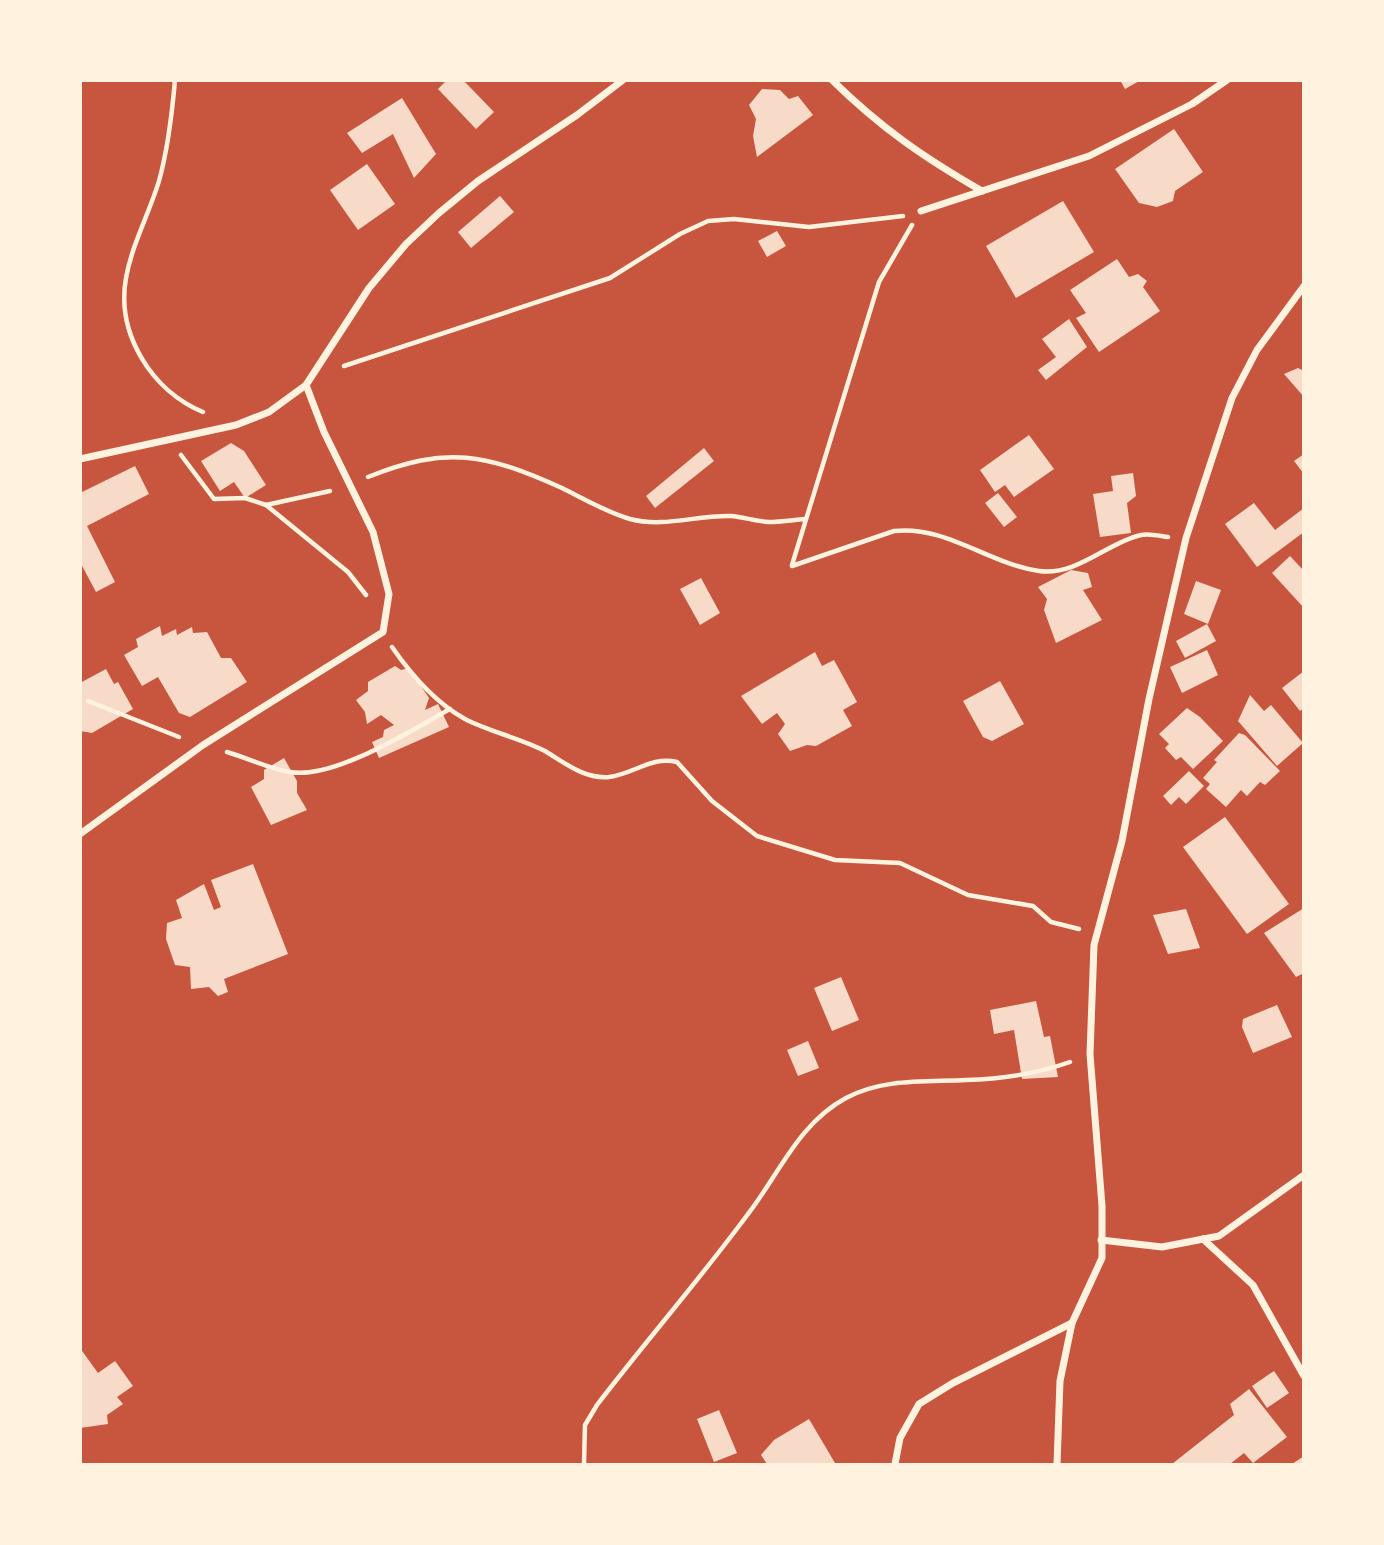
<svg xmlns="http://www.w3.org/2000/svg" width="1384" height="1545" viewBox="0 0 1384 1545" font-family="'Asap Condensed',sans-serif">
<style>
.building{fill:#f7dbc8}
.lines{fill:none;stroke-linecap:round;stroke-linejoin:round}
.path{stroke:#fff3e0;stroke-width:4.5}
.minor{stroke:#fff3e0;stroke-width:7}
</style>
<rect width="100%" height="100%" fill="#c8553d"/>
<g class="building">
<polygon points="447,80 463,80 494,112 476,129 438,89"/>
<polygon points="1120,80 1141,80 1125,89"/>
<polygon points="762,89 780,90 789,99 798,96 813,115 757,157 753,136 756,119 749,105"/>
<polygon points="402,98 436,154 414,178 393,134 362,153 347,133"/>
<polygon points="1174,129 1203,172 1175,191 1173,201 1157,207 1139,203 1115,169"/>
<polygon points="367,164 395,204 358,230 330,190"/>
<polygon points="500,196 514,212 471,248 458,232"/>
<polygon points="1063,201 1094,252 1016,298 986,246"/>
<polygon points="777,231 786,246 767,257 758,241"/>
<polygon points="1117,259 1129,277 1138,274 1147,281 1143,287 1160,311 1099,352 1076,318 1086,313 1070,290"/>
<polygon points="1069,319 1087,347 1046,380 1038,370 1056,357 1042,339"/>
<polygon points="1298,368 1304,371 1304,397 1284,374"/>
<polygon points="1029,435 1054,469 1014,497 1005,485 995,492 980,470"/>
<polygon points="231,443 244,451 266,485 245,498 234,482 220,491 201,461"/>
<polygon points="704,448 714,461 655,508 646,496"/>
<polygon points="1304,454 1304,474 1294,461"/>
<polygon points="135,466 149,494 87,526 115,582 96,592 80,562 80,493"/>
<polygon points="1133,473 1136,496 1127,503 1131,533 1100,537 1093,494 1113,491 1111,476"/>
<polygon points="998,493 1017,517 1004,527 985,503"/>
<polygon points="1254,503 1275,530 1304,508 1304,532 1257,567 1225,524"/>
<polygon points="1290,556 1304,571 1304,608 1272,573"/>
<polygon points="1071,570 1088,573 1092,587 1083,590 1102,620 1056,643 1044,610 1047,599 1038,587"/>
<polygon points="701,578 720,613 700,625 680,589"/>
<polygon points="1196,581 1221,590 1208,624 1184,614"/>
<polygon points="1207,624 1216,641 1185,658 1176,641"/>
<polygon points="160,626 162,636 176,629 177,635 192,627 193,633 207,632 221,658 231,658 247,682 190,717 179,713 158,677 142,686 124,655 138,647 136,639"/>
<polygon points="1207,650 1218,675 1182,693 1170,667"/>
<polygon points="815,652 822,666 834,660 857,702 843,710 852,726 816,746 807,745 790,751 778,734 785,724 777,713 762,724 741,696"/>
<polygon points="395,666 401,670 409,668 429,698 425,710 438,704 449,727 379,758 372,742 383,737 384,730 394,725 381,715 367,724 365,712 356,700 368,691 368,682"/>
<polygon points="106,669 114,684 118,682 133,709 92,733 80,731 80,683"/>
<polygon points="1304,671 1304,708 1300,711 1282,688"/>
<polygon points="1000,681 1024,724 992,741 983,737 963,701"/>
<polygon points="1250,695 1264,711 1271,705 1303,743 1277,766 1238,721"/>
<polygon points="1187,708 1200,717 1223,741 1193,769 1181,757 1176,760 1165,748 1169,744 1159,734"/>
<polygon points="1239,733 1245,735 1280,771 1265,785 1260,782 1247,796 1241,790 1226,807 1206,789 1210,784 1203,778 1217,762 1214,760"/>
<polygon points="284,758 297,781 297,793 307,810 271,825 251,787 264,779 264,770"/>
<polygon points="1189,771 1204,786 1186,804 1179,797 1171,805 1163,796"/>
<polygon points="1225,817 1289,904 1247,934 1183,847"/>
<polygon points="253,864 288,954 224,979 228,992 218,996 209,987 191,989 190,967 175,965 166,939 167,923 182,918 176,900 204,884 214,910 221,907 211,880"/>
<polygon points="1304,908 1304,973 1296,977 1264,933"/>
<polygon points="1186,909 1200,948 1168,954 1153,915"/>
<polygon points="841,977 859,1020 832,1031 814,988"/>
<polygon points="1036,1001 1044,1037 1050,1036 1058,1077 1022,1079 1014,1030 994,1034 990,1010"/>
<polygon points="1277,1005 1292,1037 1253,1053 1242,1027 1243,1019"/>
<polygon points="808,1041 819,1068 798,1076 787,1050"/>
<polygon points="80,1348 98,1373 115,1361 133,1386 117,1397 123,1404 107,1415 108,1424 80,1428"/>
<polygon points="1274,1371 1289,1393 1267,1408 1252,1386"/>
<polygon points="1249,1389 1287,1437 1253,1463 1244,1453 1230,1464 1172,1464 1234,1415 1230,1404"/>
<polygon points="719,1410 737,1453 714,1462 697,1419"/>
<polygon points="809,1419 835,1463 767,1464 761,1455 774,1440"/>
<polygon points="1304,1456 1304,1464 1292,1464"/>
</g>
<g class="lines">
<g class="path">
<path d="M 175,80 C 172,114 168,149 159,181 C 149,214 132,244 126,278 C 116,334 152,391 203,412"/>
<polyline points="344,366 610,278 680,234 708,221 734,219 809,227 903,216"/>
<polyline points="181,455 214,499 245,498 266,505 330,491"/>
<path d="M 368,477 C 447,445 486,454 562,488 C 584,499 606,512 630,519 C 664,528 696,515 731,516 C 743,517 755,521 768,522 C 780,522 793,520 805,519"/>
<polyline points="266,505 348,572 366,595"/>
<polyline points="792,565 879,282 912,225"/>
<path d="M 792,566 L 894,531 C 946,525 989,564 1039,571 C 1078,576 1106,543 1141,535 C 1149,533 1160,536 1168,537"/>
<path d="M 392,647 C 410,673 436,703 465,719 C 490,732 520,738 545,751 C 565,763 584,779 609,777 C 634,774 651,756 677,762 L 712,801 L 757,836 L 835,860 L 900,863 L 968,895 L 1033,906 L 1051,922 L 1079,929"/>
<polyline points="88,701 179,737"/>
<path d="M 227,752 C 248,758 269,769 290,772 C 333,780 412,730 450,709"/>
<path d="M 584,1464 L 585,1425 L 597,1405 C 646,1341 700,1279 748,1214 C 779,1174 799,1123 846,1098 C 883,1078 927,1082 966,1080 C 1002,1079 1036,1074 1070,1062"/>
</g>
<g class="minor">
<path d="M 832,80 C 881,128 923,157 982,191"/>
<polyline points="921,211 1089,156 1192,104 1227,80"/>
<polyline points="80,459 236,425 269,412 306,385 369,288 406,244 439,213 478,181 577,115 623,80"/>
<polyline points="80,834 203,745 383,632 389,594 373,532 324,432 306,385"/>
<polyline points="1203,1239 1253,1285 1304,1376"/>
<polyline points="1101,1240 1162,1247 1219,1236 1304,1175"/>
<polyline points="895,1464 900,1438 919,1404 953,1383 1072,1323"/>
<polyline points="1057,1464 1060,1381 1072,1323 1102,1258 1102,1206 1090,1054 1094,945 1122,841 1149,699 1186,538 1232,398 1257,350 1304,286"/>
</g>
</g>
<rect width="1384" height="1545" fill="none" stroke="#fff3e0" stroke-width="164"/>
</svg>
